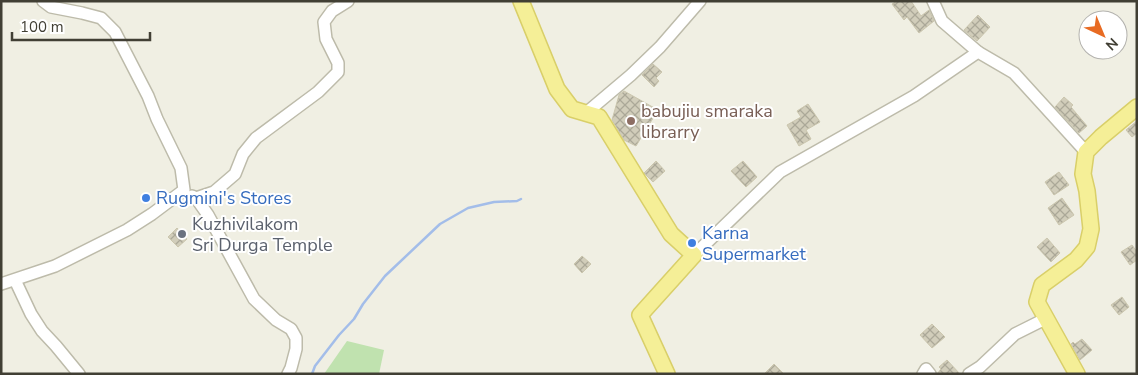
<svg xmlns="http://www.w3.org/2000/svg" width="1138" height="375" viewBox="0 0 1138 375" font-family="'Nunito Sans',sans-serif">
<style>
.green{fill:#c0e2af}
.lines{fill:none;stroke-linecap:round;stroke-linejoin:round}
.stream{stroke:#a3bde9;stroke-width:2.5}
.building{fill:url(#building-cross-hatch);stroke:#cbc6ae}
.minor-casing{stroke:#bdbbaa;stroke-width:14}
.major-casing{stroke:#d9cf69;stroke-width:18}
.minor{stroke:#fff;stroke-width:11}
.major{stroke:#f5ef97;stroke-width:15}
.education-dot{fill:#8d6e63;stroke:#fff;stroke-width:2}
.shop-dot{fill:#3f7fe0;stroke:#fff;stroke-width:2}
.worship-dot{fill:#6b7280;stroke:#fff;stroke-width:2}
.labels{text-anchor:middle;stroke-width:4;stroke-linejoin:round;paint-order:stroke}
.education-label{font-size:18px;fill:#785e54;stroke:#fff;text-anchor:start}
.shop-label{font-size:18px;fill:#366cbe;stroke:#fff;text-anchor:start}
.worship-label{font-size:18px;fill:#5b616d;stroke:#fff;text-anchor:start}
</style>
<defs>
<pattern id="building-cross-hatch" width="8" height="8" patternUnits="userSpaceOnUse" patternTransform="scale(1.25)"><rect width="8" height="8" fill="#d1cdba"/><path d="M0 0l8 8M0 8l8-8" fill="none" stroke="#aba898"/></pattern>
</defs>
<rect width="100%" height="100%" fill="#f0efe3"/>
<polygon class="green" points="347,341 384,350 379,374 324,374"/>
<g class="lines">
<polyline class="stream" points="312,374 315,366 339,335 354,319 363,304 385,276 440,224 468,208 494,202 517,201 521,199"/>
</g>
<g class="building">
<polygon points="897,1 911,1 921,16 929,10 934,21 919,33 907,17 904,20 892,4"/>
<polygon points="978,15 990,27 977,41 964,30"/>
<polygon points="653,64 662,72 656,78 659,81 654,87 642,75"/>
<polygon points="624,91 658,110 636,146 624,140 612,120 619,95"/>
<polygon points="1064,97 1073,105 1071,107 1087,126 1079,133 1055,107"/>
<polygon points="808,104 820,122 806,130 811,139 799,146 787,125 801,117 797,111"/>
<polygon points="1137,121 1137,133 1132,137 1126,130"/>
<polygon points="656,161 665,171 653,182 644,173"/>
<polygon points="743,161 757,177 746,187 731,171"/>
<polygon points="1059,172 1069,185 1054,195 1045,182"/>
<polygon points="1062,198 1074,215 1059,225 1048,208"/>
<polygon points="177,228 187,239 178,247 168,237"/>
<polygon points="1047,238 1060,253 1051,262 1037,247"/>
<polygon points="1132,245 1137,252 1137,260 1130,265 1121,252"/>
<polygon points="582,256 591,264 582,273 574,264"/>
<polygon points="1122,297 1129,307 1119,315 1111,305"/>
<polygon points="932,324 945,337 932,348 920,335"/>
<polygon points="1082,339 1092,350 1080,360 1071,344 1073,342 1075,344"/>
<polygon points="947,360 960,374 937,374 941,369 939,367"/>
<polygon points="774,364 784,374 764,374"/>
</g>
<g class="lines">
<defs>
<g id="minor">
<polyline points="933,1 942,21 978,52"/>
<polyline points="586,113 631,75 660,47 700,1"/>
<polyline points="192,196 196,198 208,215 254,299 276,320 291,329 296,338 296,349 291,368 288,374"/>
<polyline points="196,198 214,192 235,174 243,154 256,138 318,92 338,72 338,63 326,39 324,22 332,11 348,1"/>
<polyline points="694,255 780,172 914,96 978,52 1014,73 1086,152"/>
<polyline points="15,280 31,314 42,331 56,346 79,374"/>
<polyline points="1,284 55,266 127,230 152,214 184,190 181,168 157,119 148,96 115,32 101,18 82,13 51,7 43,1"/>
<polyline points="923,374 926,369 930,374"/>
<polyline points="969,374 980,367 1015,334 1047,318"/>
</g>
<g id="major">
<polyline points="521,1 557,89 572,109 599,117 671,234 694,255 640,315 667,374"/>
<polyline points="1077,374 1037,302 1042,285 1076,260 1087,247 1091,229 1087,191 1083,174 1086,152 1101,137 1137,107"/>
</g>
</defs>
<use href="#minor" class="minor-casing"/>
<use href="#major" class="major-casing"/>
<use href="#minor" class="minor"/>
<use href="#major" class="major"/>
</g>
<circle class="education-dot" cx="631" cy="121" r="5"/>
<g class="shop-dot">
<circle cx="146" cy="198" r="5"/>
<circle cx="692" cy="243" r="5"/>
</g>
<circle class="worship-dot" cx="182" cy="234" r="5"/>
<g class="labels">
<g class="education-label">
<text x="641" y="117">babujiu smaraka<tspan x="641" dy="21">librarry</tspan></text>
</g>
<g class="shop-label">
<text x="156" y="204">Rugmini's Stores</text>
<text x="702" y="239">Karna<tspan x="702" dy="21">Supermarket</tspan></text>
</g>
<g class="worship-label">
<text x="192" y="230">Kuzhivilakom<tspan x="192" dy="21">Sri Durga Temple</tspan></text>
</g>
</g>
<rect width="1138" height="375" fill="none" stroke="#413f34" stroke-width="5"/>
<g transform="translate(1103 35) rotate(136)"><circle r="24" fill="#ffffff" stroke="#b3b2ae"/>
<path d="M0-4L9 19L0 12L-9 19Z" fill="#e86b23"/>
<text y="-8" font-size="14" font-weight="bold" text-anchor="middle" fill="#413f34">N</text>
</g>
<path d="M12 32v8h138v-8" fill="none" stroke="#413f34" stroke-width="2.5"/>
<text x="20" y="32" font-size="15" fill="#413f34" stroke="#ffffff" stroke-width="4" paint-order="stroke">100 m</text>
</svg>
